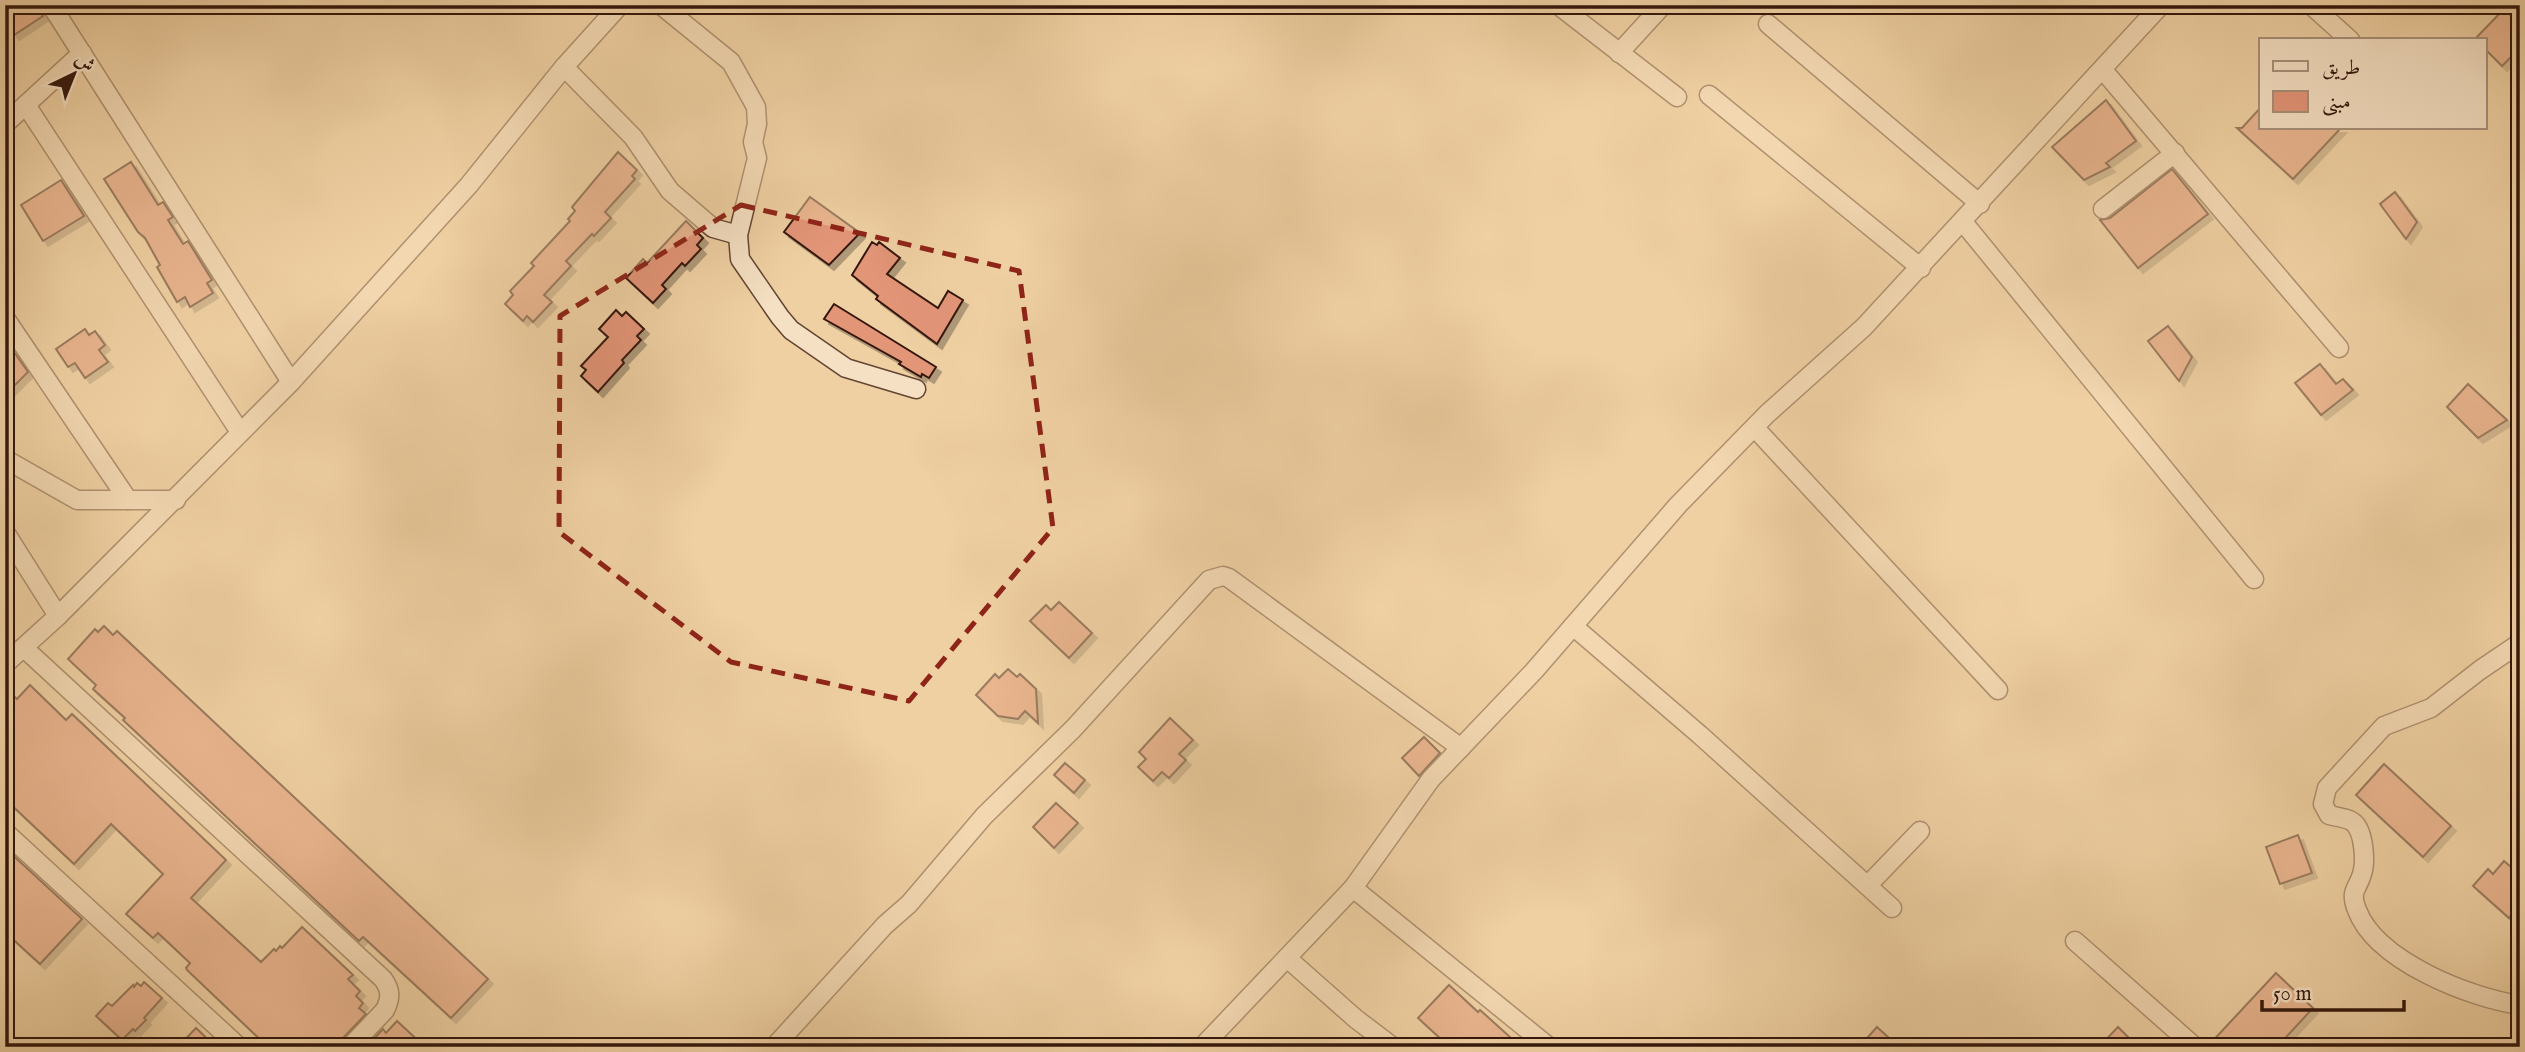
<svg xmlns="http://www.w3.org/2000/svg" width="2525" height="1052" viewBox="0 0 2525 1052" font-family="'IM FELL English',Amiri,serif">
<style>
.building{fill:#e39578;stroke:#34170c;stroke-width:2;filter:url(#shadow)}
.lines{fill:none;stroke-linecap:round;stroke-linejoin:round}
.street-casing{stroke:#634532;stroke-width:21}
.street{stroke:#f5e0c3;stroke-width:18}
.marked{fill:none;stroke:#8f2418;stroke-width:5;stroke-dasharray:14 9;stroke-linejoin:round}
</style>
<defs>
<filter id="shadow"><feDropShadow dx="5" dy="5" stdDeviation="0" flood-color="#0004"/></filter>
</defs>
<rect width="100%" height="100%" fill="#efd0a3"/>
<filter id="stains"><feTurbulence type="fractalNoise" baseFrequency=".00286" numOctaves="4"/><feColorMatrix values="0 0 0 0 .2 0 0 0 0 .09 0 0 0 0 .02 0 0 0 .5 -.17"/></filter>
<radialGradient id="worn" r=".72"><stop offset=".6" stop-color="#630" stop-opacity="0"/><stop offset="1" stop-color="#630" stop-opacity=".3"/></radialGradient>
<g class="building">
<polygon points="5,5 36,5 43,16 14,35 5,21"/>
<polygon points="2504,9 2520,24 2520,48 2502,66 2485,49 2485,40 2474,40"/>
<polygon points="2106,100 2136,141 2106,163 2110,167 2084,180 2052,147"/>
<polygon points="2261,107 2261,128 2341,128 2293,179 2237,128 2242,128"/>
<polygon points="618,152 637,170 632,176 635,179 605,212 611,218 594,236 592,234 566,261 571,266 544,295 552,302 533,322 527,316 523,321 505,304 513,295 510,291 534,266 531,263 570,221 568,219 575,211 572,207"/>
<polygon points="131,162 158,205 163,202 173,217 168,220 183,244 188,241 212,280 207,283 213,293 190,307 185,297 177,302 157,267 160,265 145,238 138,232 104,179"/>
<polygon points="2172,169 2208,214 2138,268 2100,220 2110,218"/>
<polygon points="61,180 84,216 43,241 21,205"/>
<polygon points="2395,192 2417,222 2406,239 2380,204"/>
<polygon points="810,197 860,233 829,265 784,232"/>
<polygon points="686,221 703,238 697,245 701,249 685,266 682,263 662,285 666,289 653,303 626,278 643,259 647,263"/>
<polygon points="872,242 877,245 879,242 900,258 887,274 938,308 948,291 963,300 937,344 876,299 878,296 852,275"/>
<polygon points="834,304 936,367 929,378 922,374 921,377 899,364 901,362 824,319"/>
<polygon points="616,310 622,316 626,312 644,329 637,336 641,340 622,360 624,363 598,392 581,376 586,370 581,366 608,337 599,329"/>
<polygon points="2168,326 2192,357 2179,381 2148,341"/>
<polygon points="85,329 89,335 95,331 105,345 99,350 108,362 85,378 75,363 68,367 56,349"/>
<polygon points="14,352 28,372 5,395 5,361"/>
<polygon points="2320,364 2336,384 2343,379 2353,390 2321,415 2295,383"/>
<polygon points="2468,384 2507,420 2478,438 2447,407"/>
<polygon points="1059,602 1092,633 1069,658 1030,621 1046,605 1051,610"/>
<polygon points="104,626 113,635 117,631 488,979 451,1018 363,937 359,941 123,720 125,718 93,689 96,685 68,659 95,629 98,632"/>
<polygon points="1008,669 1017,677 1020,674 1036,689 1038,723 1025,711 1018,719 998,716 976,695 995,674 999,678"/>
<polygon points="30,685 66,720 72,714 226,860 191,898 261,962 274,949 276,951 280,946 282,948 302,927 353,975 348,979 360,991 356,996 363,1003 359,1008 366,1014 342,1039 339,1047 268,1047 187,970 186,968 190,963 158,933 153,938 126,914 163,874 111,824 74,864 5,799 5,743 14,734 5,725 5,688 17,699"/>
<polygon points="1170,718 1193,740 1179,754 1186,760 1169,778 1162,772 1153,781 1138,767 1146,759 1139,752"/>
<polygon points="1424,737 1440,753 1419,776 1402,758"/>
<polygon points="1065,763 1085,780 1074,793 1054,775"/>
<polygon points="2384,764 2451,826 2423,857 2356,795"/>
<polygon points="1056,803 1078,823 1054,848 1033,827"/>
<polygon points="2298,835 2312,873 2280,884 2266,847"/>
<polygon points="5,848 82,919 40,964 5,932"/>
<polygon points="2504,861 2520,875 2520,905 2509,918 2473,886 2488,869 2493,874"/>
<polygon points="2276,973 2313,1008 2277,1047 2207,1047"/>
<polygon points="144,982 162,998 144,1018 146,1020 135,1031 133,1029 122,1040 96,1016 108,1003 112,1006 133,985 134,987 137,983 141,986"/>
<polygon points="1449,985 1478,1012 1480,1010 1521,1047 1452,1047 1444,1039 1442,1040 1418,1018"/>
<polygon points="397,1021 425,1047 366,1047 383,1029 386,1033"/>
<polygon points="1877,1027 1899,1047 1859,1047"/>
<polygon points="2118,1027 2138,1047 2099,1047"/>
<polygon points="196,1028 216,1047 178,1047"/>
</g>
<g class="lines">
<defs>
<g id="street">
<polyline points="51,5 291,382"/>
<polyline points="661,5 731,62 756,107 757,124 753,142 757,158 738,235 740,259 780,317 791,330 846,368 916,389"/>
<polyline points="1558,5 1677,97"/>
<polyline points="2311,5 2350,40"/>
<polyline points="1768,24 1980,204"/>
<polyline points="1619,53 1663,5"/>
<polyline points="564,67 633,137 670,191 713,228 738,235"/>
<polyline points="2103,70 2339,348"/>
<polyline points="1709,95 1921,268"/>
<polyline points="26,105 240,432"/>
<polyline points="5,124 82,53"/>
<polyline points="2103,209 2175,153"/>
<polyline points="1963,222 2254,579"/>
<polyline points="5,318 128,500"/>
<polyline points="1755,428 1998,690"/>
<polyline points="5,459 77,500 176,500"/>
<polyline points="5,532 58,616"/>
<polyline points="1573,626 1700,735 1892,908"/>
<path d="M 2520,643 L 2480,670 L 2431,708 L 2384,726 L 2327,788 L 2323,804 L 2329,815 C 2336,817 2349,818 2354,823 C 2364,832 2366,862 2362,874 C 2358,889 2349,890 2357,910 C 2376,961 2470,998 2520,1005"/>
<path d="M 24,648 L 383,979 C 391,990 391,998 385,1010 L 350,1047"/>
<polyline points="5,664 58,616 291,382 469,185 564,67 620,5"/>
<polyline points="5,832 239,1047"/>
<polyline points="1868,885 1920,831"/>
<polyline points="1353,888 1549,1047"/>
<polyline points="2075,941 2195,1047"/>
<polyline points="1287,958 1356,1019 1393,1047"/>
<polyline points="774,1047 885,925 909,904 984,816 1073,729 1209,580 1223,576 1229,578 1461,748"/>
<polyline points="1202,1047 1353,888 1431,779 1534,671 1678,505 1767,414 1864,327 2161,5"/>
</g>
</defs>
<use href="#street" class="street-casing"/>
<use href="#street" class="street"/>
</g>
<path d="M0 0H2525V1052H0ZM 741,205 L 1019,271 L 1053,528 L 909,701 L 731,662 L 559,532 L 560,316 Z" fill="#efd0a3" fill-opacity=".55" fill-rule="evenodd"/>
<path class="marked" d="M 741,205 L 1019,271 L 1053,528 L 909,701 L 731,662 L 559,532 L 560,316 Z"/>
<rect width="2525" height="1052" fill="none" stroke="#efd0a3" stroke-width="28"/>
<rect x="7" y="7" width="2511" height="1038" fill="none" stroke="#34170c" stroke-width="3.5"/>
<rect x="14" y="14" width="2497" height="1024" fill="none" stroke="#34170c" stroke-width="2"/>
<rect x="2259" y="38" width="228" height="91" fill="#f5e0c3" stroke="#a8907a" stroke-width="2"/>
<rect x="2273" y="61" width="35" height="10" fill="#f5e0c3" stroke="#a8907a" stroke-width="2"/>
<text x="2322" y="74" font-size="21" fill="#34170c">طريق</text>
<rect x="2273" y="91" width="35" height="21" fill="#e39578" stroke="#a8907a" stroke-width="2"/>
<text x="2322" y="108" font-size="21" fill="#34170c">مبنى</text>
<g transform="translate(74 74) rotate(43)" stroke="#f5e0c3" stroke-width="5" paint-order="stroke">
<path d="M0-5L12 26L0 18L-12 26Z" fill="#34170c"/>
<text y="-10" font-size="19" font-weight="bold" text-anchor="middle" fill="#34170c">ش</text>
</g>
<path d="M2262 1000v10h142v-10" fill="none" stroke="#34170c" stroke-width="3.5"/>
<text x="2273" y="1000" font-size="21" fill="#34170c" stroke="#f5e0c3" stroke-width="5" paint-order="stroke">50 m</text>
<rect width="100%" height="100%" filter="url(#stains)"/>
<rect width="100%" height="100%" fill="url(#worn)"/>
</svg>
